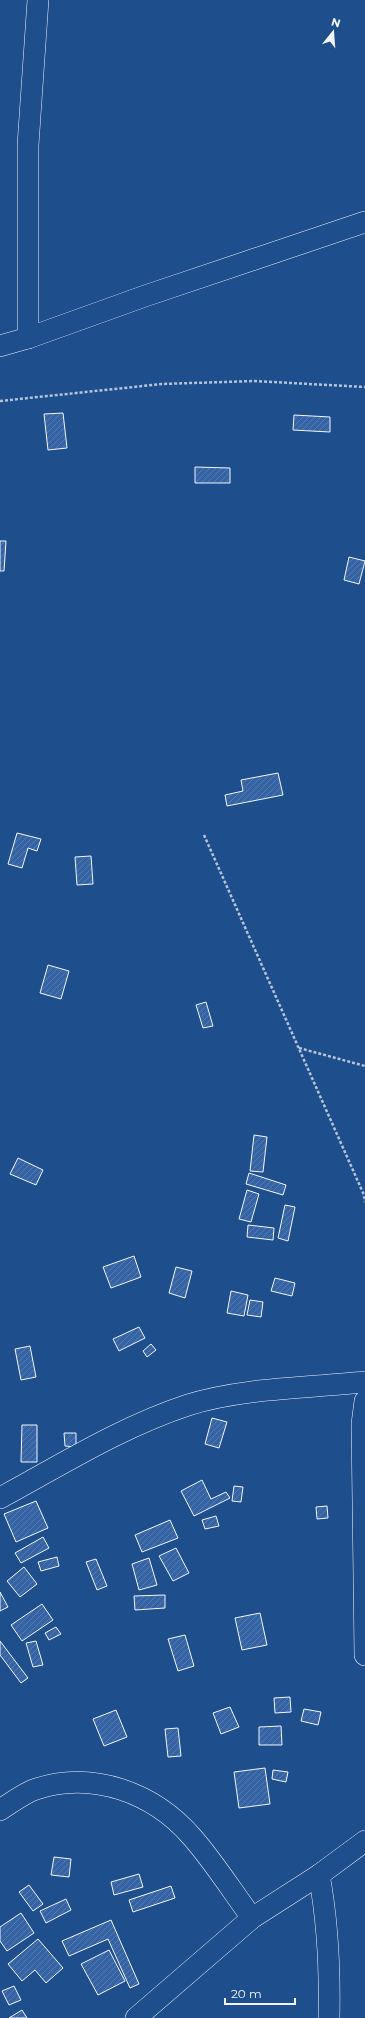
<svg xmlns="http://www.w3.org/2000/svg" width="365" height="2018" viewBox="0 0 365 2018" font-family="Montserrat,sans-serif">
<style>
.building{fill:url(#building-hatch);stroke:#f2f6ff}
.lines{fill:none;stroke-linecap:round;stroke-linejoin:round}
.minor-casing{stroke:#f2f6ff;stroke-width:22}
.path{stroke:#b3c4dc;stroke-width:2.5;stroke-dasharray:3 2;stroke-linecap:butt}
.minor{stroke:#1f4e8c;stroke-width:21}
</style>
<defs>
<pattern id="building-hatch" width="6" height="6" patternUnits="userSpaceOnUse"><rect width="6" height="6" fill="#3563a3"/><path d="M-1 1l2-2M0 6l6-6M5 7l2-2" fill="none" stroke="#537ab1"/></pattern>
</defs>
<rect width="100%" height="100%" fill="#1f4e8c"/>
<g class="building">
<polygon points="63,413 67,448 48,450 44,414"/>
<polygon points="294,415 330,417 330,432 293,430"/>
<polygon points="195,467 230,468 230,483 195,483"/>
<polygon points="0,541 6,541 4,571 0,571"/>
<polygon points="349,557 365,561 359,584 344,580"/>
<polygon points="278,773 283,795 227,806 225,795 243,791 241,780"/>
<polygon points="17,833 41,839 37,851 28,848 22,868 8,864"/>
<polygon points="91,856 93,884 77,885 75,857"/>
<polygon points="48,965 69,971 61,999 40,993"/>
<polygon points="206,1002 213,1026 203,1028 196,1005"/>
<polygon points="254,1135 267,1137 263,1172 250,1171"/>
<polygon points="18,1158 43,1170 36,1185 10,1174"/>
<polygon points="249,1173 286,1185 283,1195 246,1184"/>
<polygon points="247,1190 259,1194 251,1222 239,1219"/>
<polygon points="285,1205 295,1207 288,1241 278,1238"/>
<polygon points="248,1225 274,1228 273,1240 247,1237"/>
<polygon points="134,1256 141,1277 111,1288 103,1267"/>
<polygon points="176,1267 192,1271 185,1298 169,1293"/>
<polygon points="275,1278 295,1283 292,1296 271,1291"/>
<polygon points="231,1291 248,1295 244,1316 227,1313"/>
<polygon points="250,1300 263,1302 261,1317 247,1315"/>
<polygon points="139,1327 145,1338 119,1351 113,1339"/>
<polygon points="151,1344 156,1350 147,1357 143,1351"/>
<polygon points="30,1346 36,1377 21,1380 15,1349"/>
<polygon points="212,1418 227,1422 219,1448 205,1444"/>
<polygon points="22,1425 37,1425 37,1462 21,1462"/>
<polygon points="64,1433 76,1433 76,1447 65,1446"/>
<polygon points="202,1480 211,1499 226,1492 230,1498 194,1516 181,1491"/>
<polygon points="234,1486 243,1487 241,1502 232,1501"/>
<polygon points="36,1501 48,1528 16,1542 4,1514"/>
<polygon points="327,1506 328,1518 317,1519 316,1507"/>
<polygon points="216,1516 219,1526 205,1529 202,1520"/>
<polygon points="170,1520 178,1538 142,1552 135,1535"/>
<polygon points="43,1537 49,1548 21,1563 15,1553"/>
<polygon points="176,1548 189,1573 173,1581 159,1556"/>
<polygon points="57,1557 59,1566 41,1571 38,1562"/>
<polygon points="149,1558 157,1585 139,1590 132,1564"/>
<polygon points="96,1559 107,1586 97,1590 86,1562"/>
<polygon points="24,1567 37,1584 20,1597 7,1581"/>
<polygon points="0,1592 8,1607 0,1611"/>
<polygon points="165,1595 165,1608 135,1610 134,1596"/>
<polygon points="42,1604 53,1620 22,1641 11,1625"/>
<polygon points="260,1613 267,1645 242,1650 235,1618"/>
<polygon points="56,1627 61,1634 49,1640 45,1633"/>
<polygon points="185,1635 194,1666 178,1671 168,1639"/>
<polygon points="0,1641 28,1678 21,1683 0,1655"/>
<polygon points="36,1641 43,1665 33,1667 26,1643"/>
<polygon points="290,1697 291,1712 275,1713 274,1698"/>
<polygon points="230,1707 239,1727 221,1734 213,1713"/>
<polygon points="304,1709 321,1712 318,1725 301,1721"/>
<polygon points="116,1710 127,1737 104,1746 93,1719"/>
<polygon points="281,1726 282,1745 259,1745 259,1727"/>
<polygon points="178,1728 181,1756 168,1757 165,1729"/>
<polygon points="265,1768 270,1804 239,1808 234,1772"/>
<polygon points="273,1770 288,1772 286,1782 272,1779"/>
<polygon points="54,1857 71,1859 69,1877 51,1875"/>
<polygon points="139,1874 143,1887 114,1895 111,1882"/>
<polygon points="29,1885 43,1904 33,1911 19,1892"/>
<polygon points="171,1886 175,1898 133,1912 129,1900"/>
<polygon points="66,1899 71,1910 46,1923 40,1911"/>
<polygon points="21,1913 34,1933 7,1951 0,1941 0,1927"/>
<polygon points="111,1920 139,1984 130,1988 108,1939 69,1956 62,1941"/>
<polygon points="38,1939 63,1968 46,1983 35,1970 22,1981 8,1964"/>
<polygon points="109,1950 125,1981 98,1995 81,1964"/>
<polygon points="14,1986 21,2000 9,2005 2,1991"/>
<polygon points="22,2010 27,2018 9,2018"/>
</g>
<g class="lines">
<defs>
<g id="minor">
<polyline points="28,338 28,145 38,0"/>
<polyline points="0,346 28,338 145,296 365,222"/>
<polyline points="365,1401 362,1424 365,1655"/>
<path d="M 0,1498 C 61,1465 121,1427 188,1405 C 241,1388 308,1388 365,1382"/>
<path d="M 0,1810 C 11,1803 24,1793 36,1789 C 93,1770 154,1793 192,1837 C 214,1862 232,1891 252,1918"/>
<path d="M 319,1875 C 328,1922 330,1970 329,2018"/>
<polyline points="136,2018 252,1918 319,1875 365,1841"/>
</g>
</defs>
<use href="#minor" class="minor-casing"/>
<g class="path">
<polyline points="0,401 162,384 254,381 365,387"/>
<polyline points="204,835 364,1195 365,1202"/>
<polyline points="299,1048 365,1066"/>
</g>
<use href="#minor" class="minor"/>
</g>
<g transform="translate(333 32) rotate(17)" stroke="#1f4e8c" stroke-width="3" paint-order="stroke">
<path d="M0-3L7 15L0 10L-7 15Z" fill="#f2f6ff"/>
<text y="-6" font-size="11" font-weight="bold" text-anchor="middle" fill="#f2f6ff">N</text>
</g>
<path d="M225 1998v6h70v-6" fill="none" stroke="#f2f6ff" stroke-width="2"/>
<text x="231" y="1998" font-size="12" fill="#f2f6ff" stroke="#1f4e8c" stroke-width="3" paint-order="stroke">20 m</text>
</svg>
